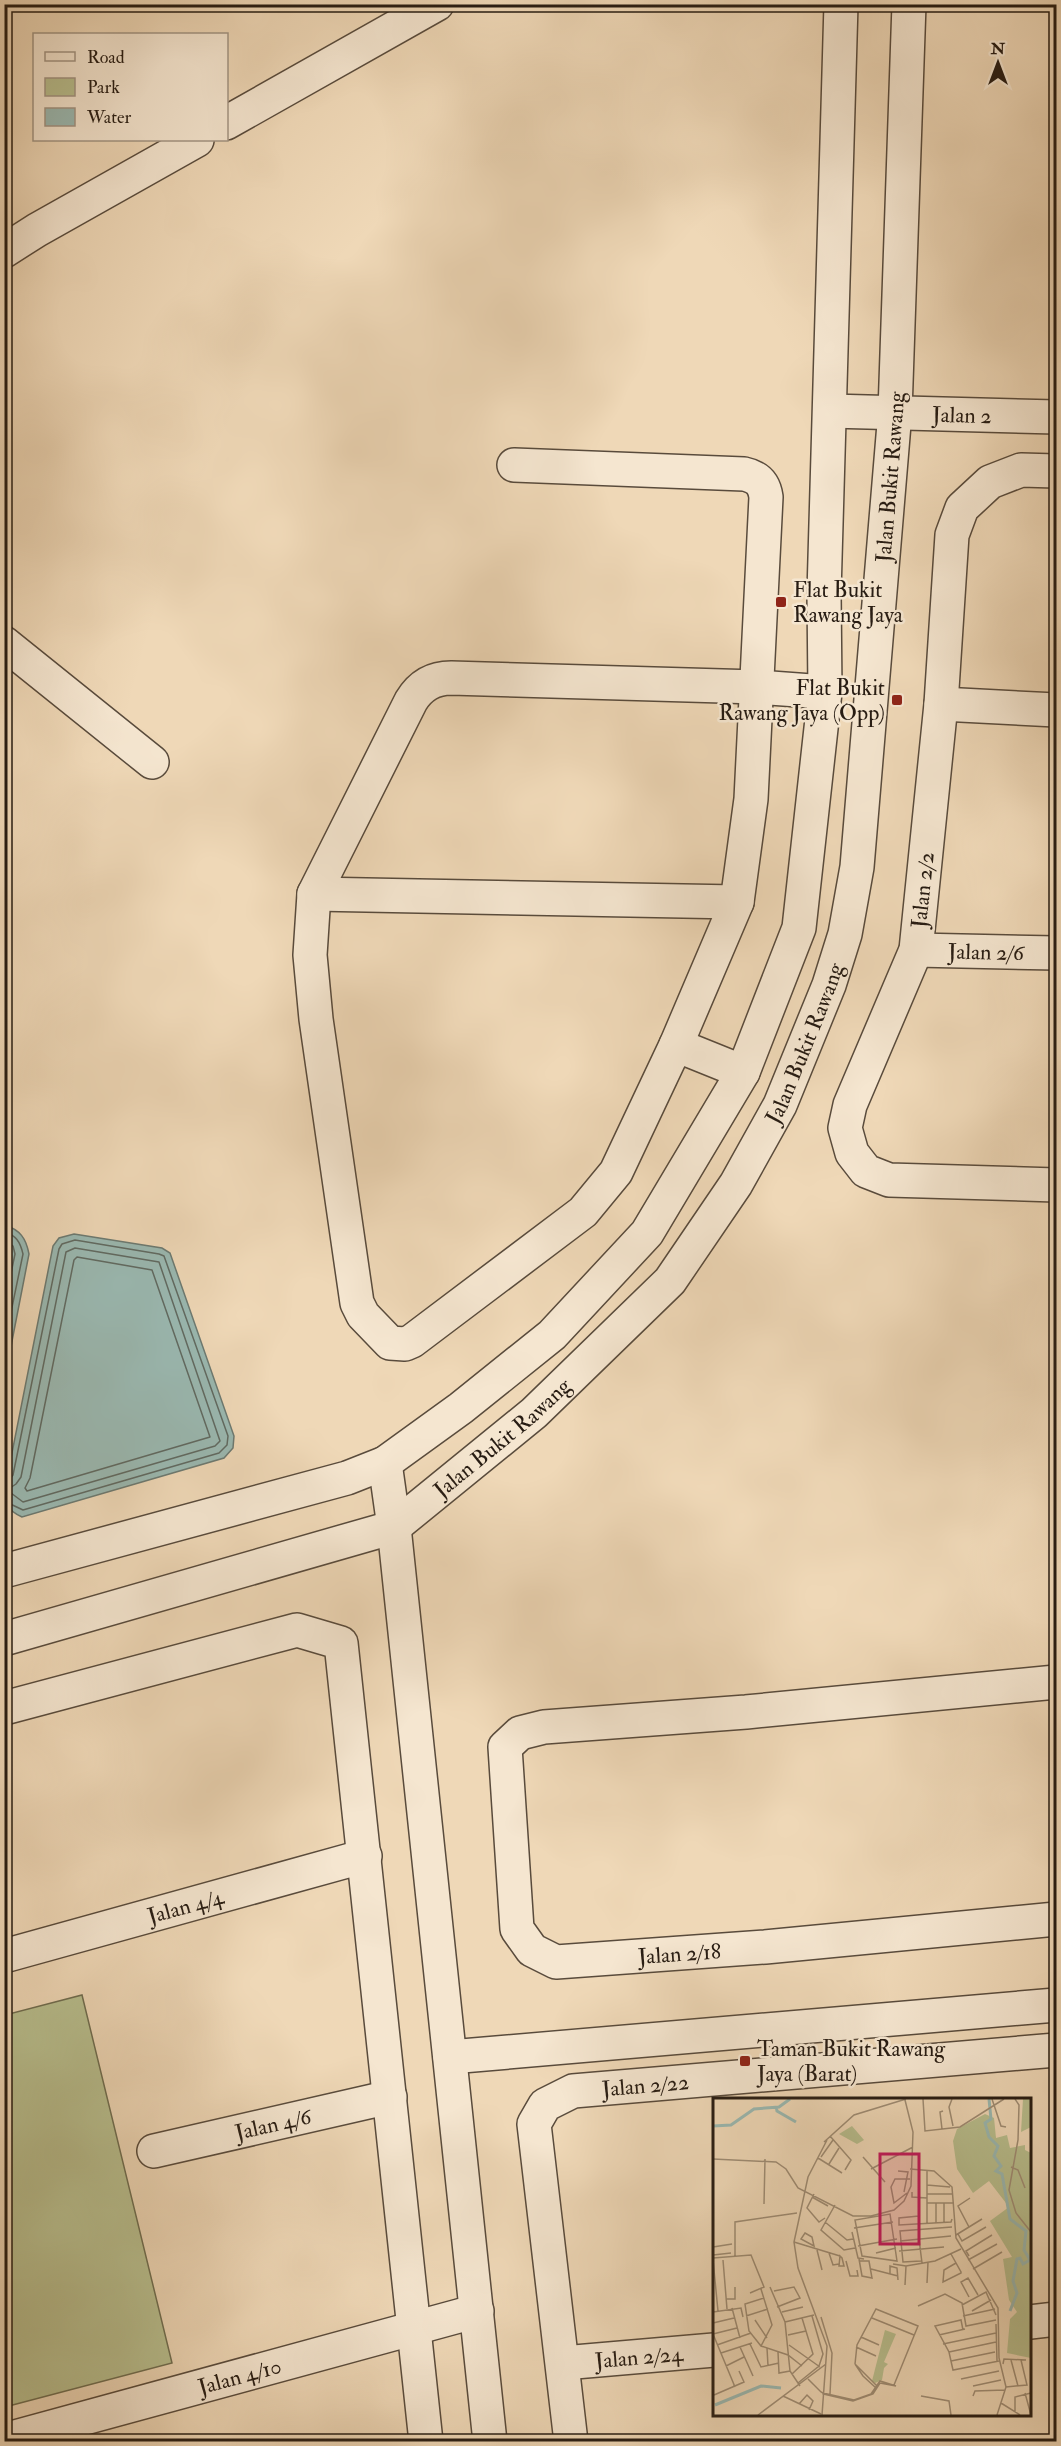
<svg xmlns="http://www.w3.org/2000/svg" width="1061" height="2446" viewBox="0 0 1061 2446" font-family="'IM FELL Double Pica',serif">
<style>
.green{fill:#b8bf8f;stroke:#706e51;stroke-width:1.5}
.water{fill:#9ab9b2;stroke:#6c7a72;stroke-width:1.5}
.lines{fill:none;stroke-linecap:round;stroke-linejoin:round}
.shore{stroke:#606a62;stroke-width:1.5}
.minor-casing{stroke:#594b3c;stroke-width:36}
.minor{stroke:#f5e6d0;stroke-width:33}
.poi-dot{fill:#8f2418;stroke:#f5e6d0;stroke-width:2}
.labels{text-anchor:middle;stroke-width:5;stroke-linejoin:round;paint-order:stroke}
.street-label{font-size:22px;fill:#271c13;stroke:#f5e6d0}
.poi-label{font-size:22px;fill:#271c13;stroke:#f5e6d0;text-anchor:start}
.inset-river{fill:none;stroke:#9ab9b2;stroke-width:3}
.inset-road{fill:none;stroke:#9f8d75;stroke-width:1.5}
.view{fill:#c2185b;fill-opacity:0.15;stroke:#c2185b;stroke-width:3}
.inset-edge{fill:none;stroke:#271c13;stroke-width:3}
</style>
<rect width="100%" height="100%" fill="#efd8b7"/>
<filter id="stains"><feTurbulence type="fractalNoise" baseFrequency=".00333" numOctaves="4"/><feColorMatrix values="0 0 0 0 .2 0 0 0 0 .09 0 0 0 0 .02 0 0 0 .5 -.17"/></filter>
<radialGradient id="worn" r=".72"><stop offset=".6" stop-color="#630" stop-opacity="0"/><stop offset="1" stop-color="#630" stop-opacity=".3"/></radialGradient>
<polygon class="green" points="82,1995 172,2363 5,2407 5,2015"/>
<g class="water">
<path d="M 5,1225 C 20,1230 26,1238 29,1254 L 5,1377 Z"/>
<path d="M 74,1234 L 162,1248 L 170,1253 L 234,1436 L 233,1448 L 224,1458 L 22,1517 C 7,1510 4,1504 5,1488 L 53,1246 L 59,1238 Z"/>
</g>
<g class="lines">
<g class="shore">
<path d="M 4,1231 C 16,1236 20,1241 23,1254 L 4,1346"/>
<polyline points="4,1239 13,1246 15,1254 4,1307"/>
<polygon points="75,1248 159,1262 220,1441 215,1446 23,1502 7,1490 16,1484 21,1477 66,1252"/>
<polygon points="77,1257 152,1270 210,1437 27,1491 25,1488 30,1478 74,1260"/>
<polyline points="4,1480 10,1479 13,1475 59,1249 62,1244 75,1240 159,1254 164,1256 228,1436 227,1445 219,1453 23,1510 4,1501"/>
</g>
<defs>
<g id="minor">
<polyline points="226,123 437,4"/>
<polyline points="4,251 37,230 197,140"/>
<path id="s1" d="M 830,411 L 1056,417"/>
<path d="M 514,465 L 744,474 C 758,477 764,483 766,497 L 751,799 L 737,902 L 676,1045"/>
<polyline points="1056,471 1021,470 990,482 962,508 952,535 941,704 916,950 850,1105 845,1128 852,1153 866,1171 889,1180 1056,1185"/>
<polyline points="4,643 152,762"/>
<polyline points="941,704 1056,710"/>
<polyline points="314,894 737,902"/>
<path id="s2" d="M 916,950 L 1056,953"/>
<path d="M 743,1072 L 676,1045 L 616,1172 L 583,1212 L 412,1341 L 405,1344 L 390,1343 L 363,1315 L 357,1303 L 316,1019 L 310,955 L 314,894 L 411,701 C 420,686 433,678 451,678 L 757,687 L 825,692"/>
<polyline points="385,1463 394,1527 490,2442"/>
<polyline points="4,1571 347,1478 385,1463 461,1408 552,1335 647,1233 743,1072 799,928 825,692 824,593 841,4"/>
<path id="s3" d="M 4,1639 L 394,1527 L 534,1413 L 670,1281 L 736,1184 L 780,1105 L 829,985 L 845,934 L 857,867 L 895,412 L 909,4"/>
<path id="s4" d="M 1056,1682 L 746,1712 L 544,1727 L 520,1733 L 505,1747 L 517,1929 L 532,1950 L 556,1962 L 765,1947 L 1056,1919"/>
<polyline points="4,1708 297,1630 341,1643 426,2442"/>
<path id="s5" d="M 4,1956 L 365,1856"/>
<polyline points="450,2057 1056,2005"/>
<path id="s6" d="M 154,2151 L 390,2097"/>
<polyline points="1030,2322 1056,2319"/>
<path id="s7" d="M 563,2363 L 714,2350"/>
<path id="s8" d="M 4,2440 L 477,2311"/>
<path id="s9" d="M 571,2442 L 534,2124 L 545,2105 L 573,2091 L 1056,2050"/>
</g>
</defs>
<use href="#minor" class="minor-casing"/>
<use href="#minor" class="minor"/>
</g>
<g class="poi-dot">
<rect x="775" y="596" width="12" height="12" rx="3"/>
<rect x="891" y="694" width="12" height="12" rx="3"/>
<rect x="739" y="2055" width="12" height="12" rx="3"/>
</g>
<g class="labels">
<g class="street-label">
<text dy="8" stroke="none"><textPath href="#s1" startOffset="132">Jalan 2</textPath></text>
<text dy="8" stroke="none"><textPath href="#s3" startOffset="1626">Jalan Bukit Rawang</textPath></text>
<text transform="translate(922 890) rotate(-84)" y="8">Jalan 2/2</text>
<text dy="8" stroke="none"><textPath href="#s2" startOffset="70">Jalan 2/6</textPath></text>
<text dy="8" stroke="none"><textPath href="#s3" startOffset="1050">Jalan Bukit Rawang</textPath></text>
<text dy="8" stroke="none"><textPath href="#s3" startOffset="546">Jalan Bukit Rawang</textPath></text>
<text dy="8" stroke="none"><textPath href="#s5" startOffset="188">Jalan 4/4</textPath></text>
<text dy="8" stroke="none"><textPath href="#s4" startOffset="918">Jalan 2/18</textPath></text>
<text dy="8" stroke="none"><textPath href="#s9" startOffset="446">Jalan 2/22</textPath></text>
<text dy="8" stroke="none"><textPath href="#s6" startOffset="122">Jalan 4/6</textPath></text>
<text dy="8" stroke="none"><textPath href="#s7" startOffset="76">Jalan 2/24</textPath></text>
<text dy="8" stroke="none"><textPath href="#s8" startOffset="244">Jalan 4/10</textPath></text>
</g>
<g class="poi-label">
<text x="793" y="597">Flat Bukit<tspan x="793" dy="25">Rawang Jaya</tspan></text>
<text x="885" y="695" text-anchor="end">Flat Bukit<tspan x="885" dy="25">Rawang Jaya (Opp)</tspan></text>
<text x="757" y="2056">Taman Bukit Rawang<tspan x="757" dy="25">Jaya (Barat)</tspan></text>
</g>
</g>
<g transform="translate(713 2098)">
<rect width="318" height="318" fill="#efd8b7"/>
<path d="M 310,1 L 318,1 L 318,29 L 308,34 ZM 272,16 L 281,20 L 283,40 L 294,37 L 297,50 L 312,47 L 312,52 L 318,55 L 318,260 L 294,255 L 297,221 L 304,214 L 296,202 L 290,161 L 299,159 L 277,123 L 296,109 L 276,83 L 260,95 L 244,71 L 240,43 L 244,31 ZM 139,28 L 151,42 L 144,46 L 126,36 ZM 172,232 L 183,236 L 171,264 L 175,266 L 171,270 L 169,282 L 162,285 L 159,283 Z" fill="#b8bf8f"/>
<path class="inset-river" d="M 276,1 L 278,21 L 272,25 L 276,39 L 285,48 L 281,58 L 288,68 L 283,73 L 289,76 L 297,121 L 313,133 L 311,152 L 317,162 L 310,166 L 307,160 L 304,161 L 300,183 L 304,195 L 297,213M 63,8 L 64,13 L 83,24M 0,28 L 18,27 L 41,11 L 66,9 L 77,1M 2,307 L 48,288 L 68,290"/>
<path class="inset-road" d="M 210,1 L 212,33 L 247,29 L 291,1M 239,1 L 236,9 L 240,28M 279,1 L 288,28 L 293,29M 302,1 L 306,7 L 305,42 L 296,92 L 303,115 L 318,134M 229,31 L 227,14 L 230,13M 117,38 L 138,62 L 132,72M 111,44 L 141,17 L 193,1M 108,59 L 120,42M 150,59 L 172,84M 105,60 L 129,75M 0,61 L 63,64 L 73,71 L 85,90 L 140,118 L 158,118 L 181,112 L 191,103 L 198,88 L 200,34 L 192,2M 116,66 L 126,50M 298,69 L 305,72 L 312,90M 158,71 L 200,49M 197,71 L 221,73 L 239,89 L 243,140 L 285,210 L 286,260 L 293,289 L 284,317M 214,72 L 214,126M 185,73 L 195,74 L 191,94M 214,87 L 237,89M 199,94 L 199,99 L 214,100M 194,95 L 181,105 L 178,89 L 182,81 L 197,81M 101,96 L 94,110 L 106,124 L 112,120M 214,96 L 239,96M 99,99 L 115,108M 214,105 L 241,105M 51,106 L 52,61M 122,107 L 108,132 L 131,152 L 142,150M 177,116 L 184,163 L 149,158 L 142,122 ZM 206,118 L 186,120 L 186,127 L 238,124 L 239,121M 206,121 L 206,100M 112,124 L 134,142 L 140,141M 223,125 L 223,105M 231,126 L 231,105M 256,129 L 245,108 L 257,100M 141,130 L 180,124M 139,134 L 145,160 L 151,161M 92,135 L 99,139 L 101,148 L 88,141 ZM 245,136 L 249,143 L 273,129M 243,137 L 269,121M 206,141 L 209,165M 187,143 L 238,138M 81,144 L 127,158M 145,148 L 184,141M 0,149 L 19,146M 104,152 L 109,172M 186,153 L 231,149M 116,155 L 120,167 L 126,166M 163,155 L 183,150M 238,156 L 248,174 L 248,175 L 230,184 L 231,172 L 243,165M 0,157 L 18,155M 127,158 L 129,160 L 131,168 L 126,168 ZM 256,158 L 253,153 L 279,137M 22,159 L 22,124 L 84,115M 0,160 L 38,157 L 51,189 L 37,195M 146,161 L 149,178 L 159,180 L 156,163 L 147,163M 0,162 L 5,213M 10,162 L 14,211M 255,162 L 284,146M 133,163 L 137,178 L 145,178 L 144,172M 208,163 L 190,164 L 187,133 L 239,129M 180,166 L 193,168 L 222,163 L 248,151M 158,171 L 185,178M 260,171 L 289,154M 177,176 L 177,168 L 184,170 L 185,182M 214,185 L 215,164M 192,187 L 193,168M 57,189 L 72,224 L 77,273 L 87,288M 61,193 L 81,189 L 87,200 L 64,209M 256,199 L 248,184 L 255,180 L 265,197M 51,200 L 32,206 L 36,233 L 48,248 L 75,257 L 89,268M 13,201 L 22,201 L 22,189M 249,207 L 273,194 L 283,217M 205,208 L 232,196 L 249,205 L 253,228 L 283,222M 19,210 L 27,240M 259,213 L 278,202M 0,214 L 28,210 L 30,219M 69,214 L 90,209M 33,218 L 55,211M 250,218 L 282,211M 108,219 L 119,255 L 117,296M 159,220 L 201,237M 42,222 L 54,240M 72,224 L 101,217M 0,225 L 21,220M 283,226 L 284,263M 250,232 L 248,222 L 222,228 L 236,254 L 240,272 L 286,263M 0,236 L 22,289M 0,236 L 24,230M 75,237 L 93,233M 226,237 L 252,231M 148,239 L 166,247M 37,246 L 48,269 L 66,265M 230,246 L 283,235M 4,247 L 38,235M 76,247 L 107,269M 48,248 L 59,227 L 48,191M 27,249 L 40,278M 143,249 L 163,258M 54,250 L 55,268M 65,254 L 66,275 L 77,273M 236,254 L 283,244M 8,255 L 39,245M 298,262 L 305,288M 238,263 L 282,254M 142,266 L 144,247 L 163,211 L 205,228 L 181,287M 290,266 L 291,261 L 313,262M 13,268 L 31,259M 79,276 L 100,256 L 89,220M 95,281 L 108,294 L 110,295 L 110,296 L 140,303 L 160,296 L 167,285 L 183,288 L 167,283 L 158,296 L 141,302 L 110,295M 248,281 L 286,273M 85,285 L 106,268 L 110,256 L 99,218M 260,288 L 288,282M 293,289 L 314,287 L 308,262M 163,290 L 150,278 L 142,266 L 164,288M 0,292 L 0,317M 312,295 L 318,317M 1,297 L 31,284 L 26,273M 70,298 L 108,316M 208,298 L 236,303 L 238,317M 260,298 L 262,293 L 292,292M 288,305 L 307,317M 86,306 L 94,297 L 100,303 L 96,312M 302,314 L 302,299 L 318,295M 45,317 L 113,266M 109,317 L 114,248 L 85,170 L 81,144 L 95,79 L 114,42"/>
<path class="view" d="M 167,56 L 206,56 L 206,146 L 167,146 Z"/>
<rect width="318" height="318" class="inset-edge"/>
</g>
<rect width="1061" height="2446" fill="none" stroke="#efd8b7" stroke-width="24"/>
<rect x="6" y="6" width="1049" height="2434" fill="none" stroke="#271c13" stroke-width="3"/>
<rect x="12" y="12" width="1037" height="2422" fill="none" stroke="#271c13" stroke-width="1.5"/>
<rect x="33" y="33" width="195" height="108" fill="#f5e6d0" stroke="#a39584" stroke-width="1.5"/>
<rect x="45" y="52" width="30" height="9" fill="#f5e6d0" stroke="#a39584" stroke-width="1.5"/>
<text x="87" y="63" font-size="18" fill="#271c13">Road</text>
<rect x="45" y="78" width="30" height="18" fill="#b8bf8f" stroke="#a39584" stroke-width="1.5"/>
<text x="87" y="93" font-size="18" fill="#271c13">Park</text>
<rect x="45" y="108" width="30" height="18" fill="#9ab9b2" stroke="#a39584" stroke-width="1.5"/>
<text x="87" y="123" font-size="18" fill="#271c13">Water</text>
<g transform="translate(998 63)" stroke="#f5e6d0" stroke-width="4.5" paint-order="stroke">
<path d="M0-4.5L10 22L0 15L-10 22Z" fill="#271c13"/>
<text y="-9" font-size="16" font-weight="bold" text-anchor="middle" fill="#271c13">N</text>
</g>
<rect width="100%" height="100%" filter="url(#stains)"/>
<rect width="100%" height="100%" fill="url(#worn)"/>
</svg>
